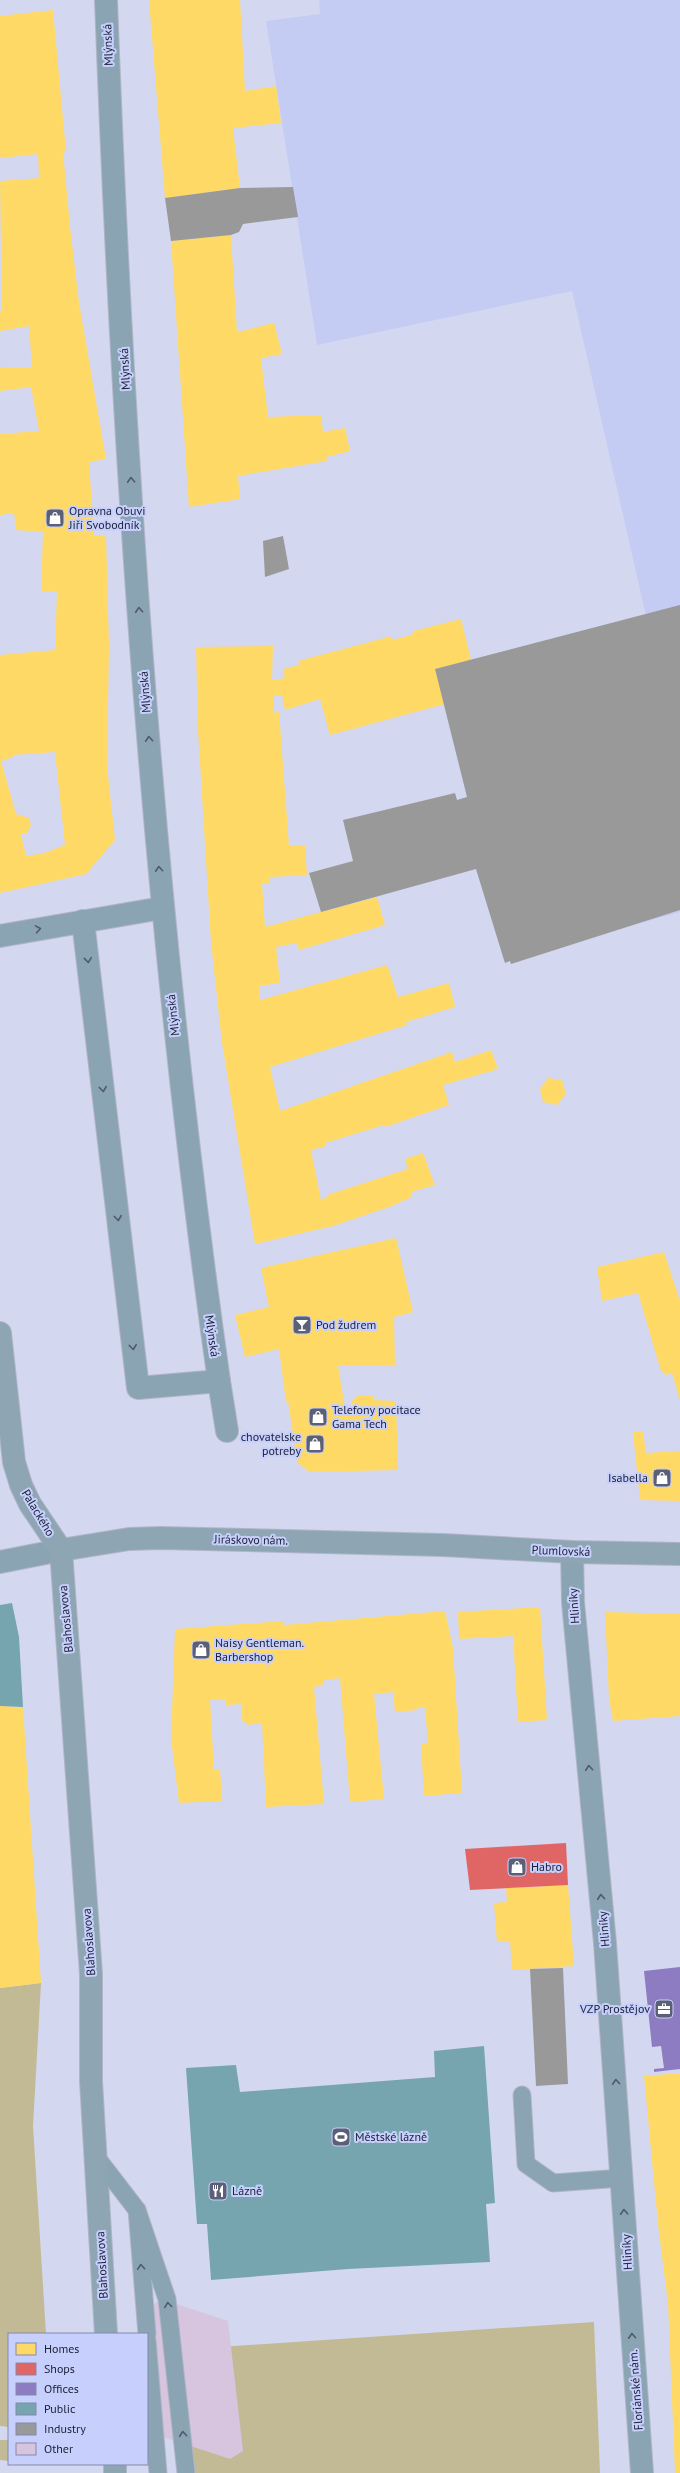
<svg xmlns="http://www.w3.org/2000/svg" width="680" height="2473" viewBox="0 0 680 2473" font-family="'PT Sans',sans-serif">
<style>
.built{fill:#c5ccf3}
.green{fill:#c2ba95}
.homes{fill:#ffd966;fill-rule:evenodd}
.shops{fill:#e06666}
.offices{fill:#8e7cc3}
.public{fill:#76a5af}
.industry{fill:#999}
.building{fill:#d7c4df}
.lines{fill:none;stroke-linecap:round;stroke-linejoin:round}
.lane-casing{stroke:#b1b5c8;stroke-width:19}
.street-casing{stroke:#b1b5c8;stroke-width:24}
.secondary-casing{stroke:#b1b5c8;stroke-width:24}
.lane{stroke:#8ba4b3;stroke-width:17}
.street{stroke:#8ba4b3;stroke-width:22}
.secondary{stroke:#8ea5b4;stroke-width:22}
.oneway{stroke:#4e5b6d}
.labels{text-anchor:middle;stroke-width:4;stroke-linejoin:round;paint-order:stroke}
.street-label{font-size:12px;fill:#1c1f34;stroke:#c7d0fc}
.poi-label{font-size:12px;fill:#1c1f34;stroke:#c7d0fc;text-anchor:start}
</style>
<rect width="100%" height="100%" fill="#d3d8f0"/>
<polygon class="built" points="319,0 680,0 680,912 504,961 476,869 646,616 572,291 317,345 266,21 320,14"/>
<g class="green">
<polygon points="41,1983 33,2126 46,2334 9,2334 9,2427 0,2426 0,1988"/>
<polygon points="594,2322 600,2473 182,2473 174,2350"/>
<polygon points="0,2440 9,2440 9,2461 0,2460"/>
</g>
<g class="homes">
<polygon points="149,0 240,0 245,91 276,86 281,123 233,128 240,188 165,198"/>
<path d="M 53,10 L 66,152 L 63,152 L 70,227 L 79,303 L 106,459 L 89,462 L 94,535 L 106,536 L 109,646 L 107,766 L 115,840 L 86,874 L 0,893 L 0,655 L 55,650 L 57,592 L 41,591 L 43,532 L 16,530 L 14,513 L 0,515 L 0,434 L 39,431 L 31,387 L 0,391 L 0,367 L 32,368 L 29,326 L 0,331 L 0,312 L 2,312 L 0,181 L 39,178 L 38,154 L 0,158 L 0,16 ZM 55,752 L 65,845 L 44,853 L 26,856 L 21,834 L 27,833 L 31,825 L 29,818 L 16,814 L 1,761 L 13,757 L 12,755 Z"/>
<polygon points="231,235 237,332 274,323 282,354 261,358 268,417 321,415 323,432 345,428 350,451 326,457 327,461 238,476 240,499 189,507 171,241"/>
<polygon points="461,619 471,660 435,669 445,704 330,735 320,699 285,710 282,695 273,695 274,713 279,711 289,846 305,845 307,875 270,877 270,883 262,884 265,927 377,897 385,925 299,950 297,943 276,947 280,983 259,986 260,1000 387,965 398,997 449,983 455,1007 406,1022 407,1025 270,1067 280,1111 452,1052 455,1062 491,1050 498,1069 443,1085 449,1105 385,1127 384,1125 325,1143 326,1146 311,1150 321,1200 328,1197 327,1195 408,1169 405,1159 423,1153 435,1185 411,1192 412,1197 389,1207 333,1226 255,1244 222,1043 211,942 198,730 196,647 273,646 272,680 285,678 283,669 299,665 298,661 392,636 392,640 414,634 413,631"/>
<polygon points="548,1078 562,1080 566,1094 557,1105 543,1102 540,1089"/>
<polygon points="396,1238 413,1312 394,1317 395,1365 338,1366 346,1413 353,1411 352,1401 358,1395 373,1396 373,1400 396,1401 398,1470 309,1472 297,1462 288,1401 286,1402 279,1349 245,1357 235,1315 269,1307 261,1268"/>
<polygon points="664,1252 680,1301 680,1401 672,1373 666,1375 661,1371 638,1293 602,1301 597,1267"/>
<polygon points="643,1431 646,1453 680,1451 680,1501 640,1500 633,1432"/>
<polygon points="540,1607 547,1720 518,1722 513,1636 459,1639 458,1612"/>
<polygon points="445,1611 453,1648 462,1793 424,1796 421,1744 428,1744 425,1707 417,1707 417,1710 395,1712 393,1692 374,1694 384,1799 350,1802 340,1678 324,1680 324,1685 314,1687 324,1804 266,1807 262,1723 248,1725 242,1720 241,1704 226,1705 226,1699 210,1700 214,1770 220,1769 222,1801 179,1803 171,1738 175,1629 284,1621 284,1625"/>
<polygon points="605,1612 680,1614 680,1716 613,1721 609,1699"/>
<polygon points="0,1706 23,1707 41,1983 0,1988"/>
<polygon points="568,1885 574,1966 512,1970 510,1941 497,1942 494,1903 507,1902 506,1888"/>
<polygon points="680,2073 680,2473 675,2473 668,2303 658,2224 644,2076"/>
</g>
<polygon class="shops" points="566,1843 568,1885 470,1890 465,1849"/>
<polygon class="offices" points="680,1967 680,2069 654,2072 654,2069 664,2068 661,2046 652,2047 644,1971"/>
<g class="public">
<polygon points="12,1603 19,1637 23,1707 0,1706 0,1605"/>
<polygon points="484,2046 495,2203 486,2204 490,2262 348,2269 211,2280 207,2224 197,2224 186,2068 236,2065 240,2092 435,2077 434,2051"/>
</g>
<g class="industry">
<polygon points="293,187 298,217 243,224 239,232 231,235 171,241 165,198 240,188"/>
<polygon points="283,536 289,569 265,577 263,541"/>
<polygon points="680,605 680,910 511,964 510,961 505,963 476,869 321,912 309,873 353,861 343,820 455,793 457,800 467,797 435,669"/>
<polygon points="563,1968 568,2084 536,2086 530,1969"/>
</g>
<polygon class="building" points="161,2299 228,2321 243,2451 230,2459 151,2433 140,2314"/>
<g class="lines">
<defs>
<g id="lane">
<polyline points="522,2095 526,2164 553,2183 622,2178"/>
<polyline points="97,2158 137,2210 147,2334"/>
<polyline points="137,2210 167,2299 186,2473"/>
<polyline points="147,2340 158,2473"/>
</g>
<g id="street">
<path d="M 83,921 L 138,1388 L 219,1381 C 154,923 123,462 106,0"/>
<polyline points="0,936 162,908"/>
<polyline points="219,1381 227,1431"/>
<polyline points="572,1552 573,1602 605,1943 642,2473"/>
<polyline points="0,1562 61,1550"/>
</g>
<g id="secondary">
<polyline points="0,1333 14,1462 21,1485 30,1504 61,1550 91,1974 91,2081 106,2334"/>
<polyline points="61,1550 129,1539 161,1538 443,1545 572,1552 680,1554"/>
<polyline points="115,2464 115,2473"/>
</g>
</defs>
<use href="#lane" class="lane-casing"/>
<use href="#street" class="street-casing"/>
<use href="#secondary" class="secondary-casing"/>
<use href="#lane" class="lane"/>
<use href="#street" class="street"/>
<use href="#secondary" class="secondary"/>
</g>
<defs><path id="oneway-chevron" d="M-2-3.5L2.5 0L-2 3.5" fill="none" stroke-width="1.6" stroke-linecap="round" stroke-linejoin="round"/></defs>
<g class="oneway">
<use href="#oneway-chevron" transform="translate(131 480) rotate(-93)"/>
<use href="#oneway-chevron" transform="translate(139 610) rotate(-94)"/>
<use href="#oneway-chevron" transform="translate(149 739) rotate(-94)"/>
<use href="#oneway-chevron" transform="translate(159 869) rotate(-94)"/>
<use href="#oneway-chevron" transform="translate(38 929) rotate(-10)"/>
<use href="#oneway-chevron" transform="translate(88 960) rotate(84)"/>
<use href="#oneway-chevron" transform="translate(103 1089) rotate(83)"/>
<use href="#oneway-chevron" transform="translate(118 1218) rotate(83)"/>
<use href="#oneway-chevron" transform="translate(133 1347) rotate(83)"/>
<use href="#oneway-chevron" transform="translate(589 1768) rotate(-95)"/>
<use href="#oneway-chevron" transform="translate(601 1897) rotate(-95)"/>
<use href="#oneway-chevron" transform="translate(616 2082) rotate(-94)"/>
<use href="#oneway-chevron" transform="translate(624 2212) rotate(-93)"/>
<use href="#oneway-chevron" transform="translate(141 2267) rotate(-94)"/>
<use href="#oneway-chevron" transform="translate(168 2305) rotate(-98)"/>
<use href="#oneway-chevron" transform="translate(632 2336) rotate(-94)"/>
<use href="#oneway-chevron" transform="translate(183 2434) rotate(-95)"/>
</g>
<defs>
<symbol id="shop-square" viewBox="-11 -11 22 22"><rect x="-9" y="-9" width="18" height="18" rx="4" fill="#5c6076" stroke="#c7d0fc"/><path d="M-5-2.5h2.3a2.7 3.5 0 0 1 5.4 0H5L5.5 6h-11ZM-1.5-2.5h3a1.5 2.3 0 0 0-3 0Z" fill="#fff"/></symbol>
<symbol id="bar-square" viewBox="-11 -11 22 22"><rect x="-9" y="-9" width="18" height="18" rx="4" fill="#5c6076" stroke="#c7d0fc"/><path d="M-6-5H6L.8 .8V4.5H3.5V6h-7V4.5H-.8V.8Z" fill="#fff"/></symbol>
<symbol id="office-square" viewBox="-11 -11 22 22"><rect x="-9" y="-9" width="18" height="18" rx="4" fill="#5c6076" stroke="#c7d0fc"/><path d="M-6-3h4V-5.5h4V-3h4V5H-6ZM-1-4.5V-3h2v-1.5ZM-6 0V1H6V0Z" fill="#fff"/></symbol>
<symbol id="stadium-square" viewBox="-11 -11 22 22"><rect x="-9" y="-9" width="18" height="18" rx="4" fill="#5c6076" stroke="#c7d0fc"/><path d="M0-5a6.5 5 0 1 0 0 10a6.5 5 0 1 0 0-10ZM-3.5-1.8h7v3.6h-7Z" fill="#fff"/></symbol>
<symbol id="restaurant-square" viewBox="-11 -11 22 22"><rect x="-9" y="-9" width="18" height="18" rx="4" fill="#5c6076" stroke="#c7d0fc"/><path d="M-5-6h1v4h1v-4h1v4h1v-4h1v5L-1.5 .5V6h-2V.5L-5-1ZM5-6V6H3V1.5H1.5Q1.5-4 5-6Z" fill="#fff"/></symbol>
</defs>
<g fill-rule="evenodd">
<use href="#shop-square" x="44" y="507" width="22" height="22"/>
<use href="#bar-square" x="291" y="1314" width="22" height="22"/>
<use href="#shop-square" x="307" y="1406" width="22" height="22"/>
<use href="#shop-square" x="304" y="1433" width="22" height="22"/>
<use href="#shop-square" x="651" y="1467" width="22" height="22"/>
<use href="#shop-square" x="190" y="1639" width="22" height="22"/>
<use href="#shop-square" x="506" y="1856" width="22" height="22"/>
<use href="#office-square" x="653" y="1998" width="22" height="22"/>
<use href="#stadium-square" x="330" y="2126" width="22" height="22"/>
<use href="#restaurant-square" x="207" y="2180" width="22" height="22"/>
</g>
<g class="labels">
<g class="street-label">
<text transform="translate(108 45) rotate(-92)" y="4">Mlýnská</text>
<text transform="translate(125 369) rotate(-93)" y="4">Mlýnská</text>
<text transform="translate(145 692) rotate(-94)" y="4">Mlýnská</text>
<text transform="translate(173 1015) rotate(-96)" y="4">Mlýnská</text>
<text transform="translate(212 1336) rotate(82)" y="4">Mlýnská</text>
<text transform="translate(38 1513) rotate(59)" y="4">Palackého</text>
<text transform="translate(251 1540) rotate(1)" y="4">Jiráskovo nám.</text>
<text transform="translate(561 1551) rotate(2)" y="4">Plumlovská</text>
<text transform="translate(574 1606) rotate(-94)" y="4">Hliníky</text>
<text transform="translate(66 1619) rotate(-95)" y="4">Blahoslavova</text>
<text transform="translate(604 1929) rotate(-95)" y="4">Hliníky</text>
<text transform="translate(89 1942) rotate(-94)" y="4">Blahoslavova</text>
<text transform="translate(627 2252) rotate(-93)" y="4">Hliníky</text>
<text transform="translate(102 2265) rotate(-93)" y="4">Blahoslavova</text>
<text transform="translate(636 2390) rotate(-94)" y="4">Floriánské nám.</text>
</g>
<g class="poi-label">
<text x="69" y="515">Opravna Obuvi<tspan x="69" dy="14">Jiří Svobodník</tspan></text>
<text x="316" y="1329">Pod žudrem</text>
<text x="332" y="1414">Telefony pocitace<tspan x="332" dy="14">Gama Tech</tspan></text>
<text x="301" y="1441" text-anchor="end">chovatelske<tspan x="301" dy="14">potreby</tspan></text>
<text x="648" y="1482" text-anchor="end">Isabella</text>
<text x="215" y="1647">Naisy Gentleman.<tspan x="215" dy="14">Barbershop</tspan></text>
<text x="531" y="1871">Habro</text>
<text x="650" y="2013" text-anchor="end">VZP Prostějov</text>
<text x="355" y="2141">Městské lázně</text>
<text x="232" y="2195">Lázně</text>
</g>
</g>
<rect x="8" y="2333" width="140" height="132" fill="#c7d0fc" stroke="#8389ac"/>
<rect x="16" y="2343" width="20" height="12" fill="#ffd966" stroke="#8389ac"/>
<text x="44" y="2353" font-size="12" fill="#1c1f34">Homes</text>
<rect x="16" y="2363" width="20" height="12" fill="#e06666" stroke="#8389ac"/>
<text x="44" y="2373" font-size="12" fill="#1c1f34">Shops</text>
<rect x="16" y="2383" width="20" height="12" fill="#8e7cc3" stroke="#8389ac"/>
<text x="44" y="2393" font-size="12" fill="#1c1f34">Offices</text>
<rect x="16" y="2403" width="20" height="12" fill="#76a5af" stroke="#8389ac"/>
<text x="44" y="2413" font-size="12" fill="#1c1f34">Public</text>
<rect x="16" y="2423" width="20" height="12" fill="#999999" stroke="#8389ac"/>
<text x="44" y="2433" font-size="12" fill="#1c1f34">Industry</text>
<rect x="16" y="2443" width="20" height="12" fill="#d7c4df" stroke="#8389ac"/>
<text x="44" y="2453" font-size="12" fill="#1c1f34">Other</text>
</svg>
